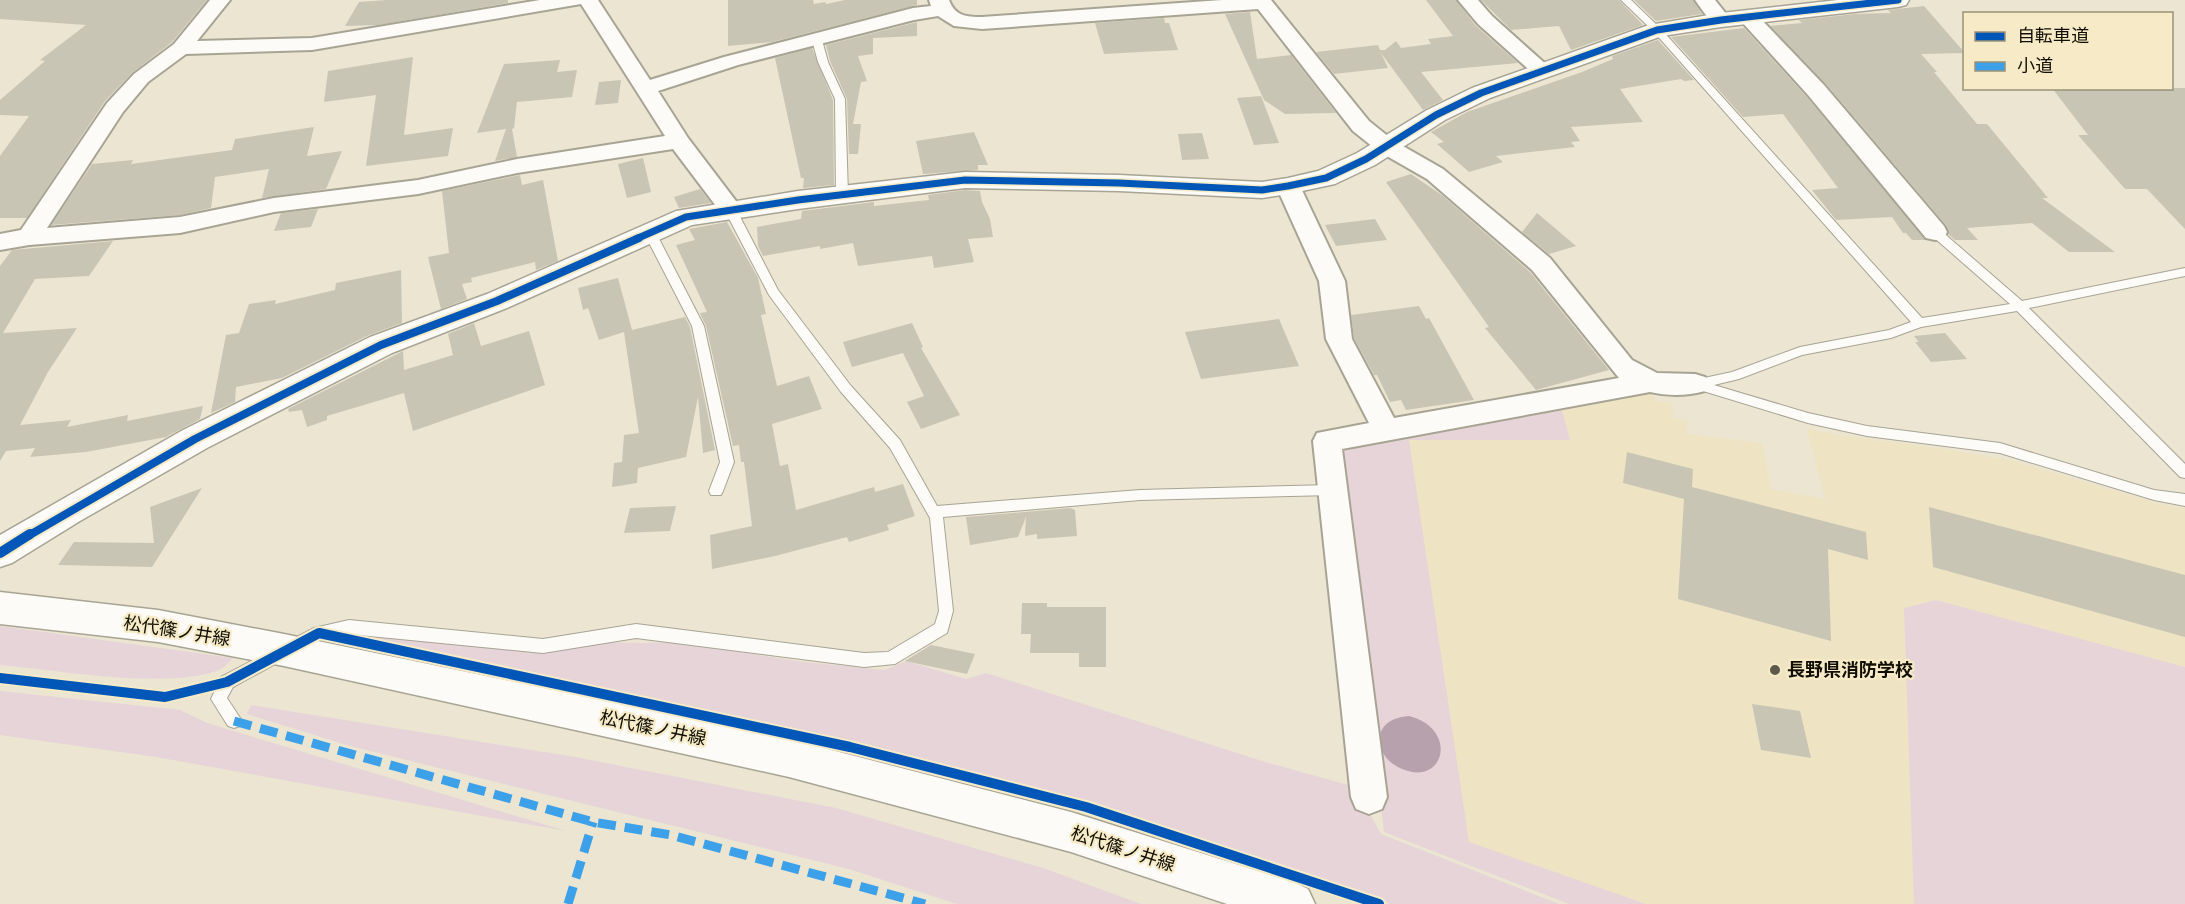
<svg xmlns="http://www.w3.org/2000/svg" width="2185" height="904" viewBox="0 0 2185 904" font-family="Overpass,'Noto Sans JP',sans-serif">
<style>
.built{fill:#eee4c3}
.green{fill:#e6d4d9}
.water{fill:#b6a1ad}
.building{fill:#c9c5b5}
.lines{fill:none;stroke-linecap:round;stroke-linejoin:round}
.service-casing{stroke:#a8a494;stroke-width:2}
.minor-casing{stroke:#a8a494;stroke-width:4}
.tertiary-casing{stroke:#a8a494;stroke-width:3}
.secondary-casing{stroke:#a8a494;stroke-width:3}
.service{fill:#fcfbf8;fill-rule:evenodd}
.minor{fill:#fcfbf8;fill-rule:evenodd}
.tertiary{fill:#fcfbf8;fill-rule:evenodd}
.secondary{fill:#fcfbf8;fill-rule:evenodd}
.quiet{stroke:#3da1e9;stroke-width:9;stroke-dasharray:18 9;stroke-linecap:butt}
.cycleway-far2-casing{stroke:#f6ebc6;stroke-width:10}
.cycleway-far1-casing{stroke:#f6ebc6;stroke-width:12}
.cycleway-casing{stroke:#f6ebc6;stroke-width:14}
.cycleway-far2{stroke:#0057b8;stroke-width:7}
.cycleway-far1{stroke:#0057b8;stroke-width:8}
.cycleway{stroke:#0057b8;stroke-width:10}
.poi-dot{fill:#5d594b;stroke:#f6ebc6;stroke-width:2}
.labels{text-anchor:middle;stroke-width:4.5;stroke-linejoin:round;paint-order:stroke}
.street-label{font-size:18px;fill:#110e03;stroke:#f6ebc6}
.poi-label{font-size:18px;font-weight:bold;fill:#110e03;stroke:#f6ebc6;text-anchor:start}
</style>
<rect width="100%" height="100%" fill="#ebe5d1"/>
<polygon class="built" points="1633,393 1653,394 1656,401 1671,402 1674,419 1687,420 1687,434 1762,443 1771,489 1825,499 1807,428 1838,435 1945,449 2014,461 2163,505 2185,508 2185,904 1579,904 1384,832 1339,444"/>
<g class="green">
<polygon points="1560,402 1570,440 1409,440 1469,842 1646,904 1569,904 1384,832 1339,444"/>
<polygon points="1936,600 2185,667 2185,904 1914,904 1904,608"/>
<path d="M 0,626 L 233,658 C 229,662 224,668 219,670 C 168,690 57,670 0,665 Z"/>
<polygon points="363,637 641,643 674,642 804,662 885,670 906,661 966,679 986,673 1262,761 1355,787 1381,834 1559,904 1390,904 1155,824 995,778"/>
<polygon points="0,691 180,710 207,723 566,831 156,757 0,735"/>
<polygon points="251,705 575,757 836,808 1043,868 1141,904 957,904 849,869 350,746 247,714"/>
</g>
<path class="water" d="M 1409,716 C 1460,729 1444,789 1400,768 C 1391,764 1384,757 1381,748 C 1375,727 1391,717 1409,716 Z"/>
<g class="building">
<polygon points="0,0 207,0 172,42 133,72 105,101 27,218 0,218 0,156 29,116 0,115 0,100 45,61 40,60 86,25 0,19"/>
<polygon points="387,0 508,0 508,3 379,25 345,26 359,2"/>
<polygon points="728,0 813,0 814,4 825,2 826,4 845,0 917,0 917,5 772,42 728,46"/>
<polygon points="1426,0 1456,0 1476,26 1518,63 1421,72 1443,100 1423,110 1381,53 1388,68 1334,74 1316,52 1378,45 1380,50 1385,50 1396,41 1401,48 1431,44 1428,39 1453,36"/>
<polygon points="1481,0 1619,0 1643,25 1571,50 1559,26 1511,30"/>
<polygon points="1634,0 1693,0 1702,14 1656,21"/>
<polygon points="1924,6 1965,53 1921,54 1937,72 1934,72 1977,124 1987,124 2048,198 2042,198 2115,252 2069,252 2032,223 1967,228 1978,240 1955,240 1948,234 1946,225 1826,84 1770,26 1802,23 1799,20 1855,14 1891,13 1888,10"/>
<polygon points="1250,12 1257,59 1291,55 1336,113 1285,114 1264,100 1225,14"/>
<polygon points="1164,18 1165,23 1169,23 1178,50 1104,54 1095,23"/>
<polygon points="917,22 917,36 873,38 873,54 858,56 867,81 861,82 853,124 861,124 858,154 849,154 847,99 830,61 826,45"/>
<polygon points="1744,28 1806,96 1926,240 1912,240 1906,233 1903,233 1892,217 1836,220 1812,190 1838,188 1783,114 1743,117 1671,37"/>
<polygon points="1658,40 1694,80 1684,81 1681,79 1620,89 1643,122 1571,127 1580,141 1571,142 1575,147 1496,156 1503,162 1469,172 1437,144 1444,142 1431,132 1467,112 1582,72 1613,59 1612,56"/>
<polygon points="812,48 833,100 834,185 803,188 804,178 801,178 775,58"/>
<polygon points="413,57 404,135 453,128 448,156 366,166 376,95 324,102 328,71"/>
<polygon points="560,60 557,72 577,70 572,97 517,102 514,128 512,129 517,157 495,161 506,129 477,133 504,64"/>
<polygon points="621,80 618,103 595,105 599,82"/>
<polygon points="2052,88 2185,88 2185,229 2147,189 2125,189 2078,135 2088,135"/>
<polygon points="1261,96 1279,143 1254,145 1237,98"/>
<polygon points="314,127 307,156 342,151 326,189 262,198 269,169 215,177 211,208 180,215 51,225 92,164 133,160 131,164 232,150 235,139"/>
<polygon points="974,132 988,165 978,165 978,170 923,174 916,141"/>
<polygon points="1202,133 1209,159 1182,160 1178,134"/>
<polygon points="643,158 651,192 627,198 618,164"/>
<polygon points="1411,174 1443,196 1530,272 1609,370 1536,390 1485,328 1489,327 1386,182"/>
<polygon points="520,175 522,185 543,180 558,261 536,270 535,262 471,278 472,282 462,284 467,299 441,309 428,257 449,253 442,191"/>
<polygon points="700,189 711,203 679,208 674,197"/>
<polygon points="965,190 980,191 982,202 990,219 993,237 968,239 974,262 934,268 932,256 858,266 853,243 820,249 820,246 763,256 758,246 757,227 801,219 802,211 874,202 874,206 929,200 928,195"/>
<polygon points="318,209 311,227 274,231 281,213"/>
<polygon points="1537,213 1576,246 1549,254 1522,232"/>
<polygon points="1375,219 1387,240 1336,246 1325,225"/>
<polygon points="727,222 758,278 766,314 761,315 777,386 809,376 822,409 772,424 780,466 788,464 796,510 874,487 875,492 903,484 915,516 887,525 889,530 849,542 847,537 775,556 712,569 710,535 752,526 744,462 741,462 739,445 733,446 706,326 700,313 707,312 676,245 695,240 689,229"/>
<polygon points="113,241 89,276 35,279 3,333 77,328 48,372 20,425 71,420 67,427 128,415 127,421 203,406 200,419 166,437 86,452 30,457 35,448 6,451 0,461 0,266 12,250"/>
<polygon points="401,270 402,323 369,335 282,378 236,387 235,402 211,413 226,335 239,333 249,304 276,300 275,304 335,290 336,283"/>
<polygon points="618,278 632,330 628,331 685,317 690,327 715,450 703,453 698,397 686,457 638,468 637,483 612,487 614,463 622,462 624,435 639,433 624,332 599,340 588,308 583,310 578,288"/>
<polygon points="1419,306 1426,319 1429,318 1474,400 1406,410 1401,400 1390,402 1377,375 1374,375 1354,338 1351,315"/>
<polygon points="1279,319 1299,366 1201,379 1185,332"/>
<polygon points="474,323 481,346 529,331 545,385 413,431 404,393 327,416 327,420 307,427 302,410 289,412 288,409 403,351 404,370 453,355 448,334"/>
<polygon points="912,323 923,347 921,348 960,415 921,429 907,402 924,396 903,353 852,367 843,342"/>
<polygon points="1945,333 1967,359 1931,362 1915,342 1919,342 1914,336"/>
<polygon points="1627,452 1693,469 1692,487 1866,532 1868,560 1828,549 1831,641 1678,599 1684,499 1623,483"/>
<polygon points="202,488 152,567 58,565 74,542 154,543 150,507"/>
<polygon points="676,506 670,531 624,533 630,508"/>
<polygon points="1929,507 2185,575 2185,637 1933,567"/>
<polygon points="1070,508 1075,510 1077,536 1037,539 1037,534 1025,536 1026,517 1018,537 970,545 966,517"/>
<polygon points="1022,603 1047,603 1047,607 1106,607 1106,667 1079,667 1079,653 1030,653 1031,634 1021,634"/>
<polygon points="931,645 975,654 967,674 905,661"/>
<polygon points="1752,704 1800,711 1811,758 1761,750"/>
</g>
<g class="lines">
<defs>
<g id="service">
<polygon points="1621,0 1631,0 1660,28 1922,318 2010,304 1931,235 1931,229 1939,229 2022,301 2185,268 2185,276 2029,308 2185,464 2185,478 2180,477 2017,311 1921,327 1891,338 1802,355 1739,379 1714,385 1808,413 1867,426 2000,443 2154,490 2185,494 2185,506 2154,500 2000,453 1867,436 1808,423 1690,387 1689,384 1690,381 1732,372 1800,347 1889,330 1911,322 1654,32"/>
<polygon points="817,37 822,40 828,62 845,99 848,195 842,198 836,195 835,99 818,62 812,40"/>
<polygon points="730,205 736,209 778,290 851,386 900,440 937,506 1140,490 1332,485 1337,486 1339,490 1337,494 1332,495 1140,500 943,517 953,611 947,633 895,664 864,667 636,638 543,653 349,634 321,639 233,687 227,698 242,721 240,726 234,728 228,726 211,699 221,677 314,628 349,620 543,639 636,624 864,653 888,652 935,624 939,611 930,518 890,448 841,392 769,295 724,209"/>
<polygon points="650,229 656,233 704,326 734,462 723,491 721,495 711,495 709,491 720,462 692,326 644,233"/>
</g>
<g id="minor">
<path d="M 210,0 L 230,0 L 197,41 L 312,38 L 540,0 L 598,0 L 650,80 L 724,57 L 913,8 L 931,6 L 929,0 L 949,0 C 955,16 966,17 982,17 L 1222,0 L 1271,0 L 1369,121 L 1394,141 L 1443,169 L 1550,258 L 1632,360 L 1657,373 L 1695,374 L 1705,377 L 1709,384 L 1705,391 C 1687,396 1668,396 1650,392 L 1342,449 L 1387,797 L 1382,809 L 1369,814 L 1356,809 L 1351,797 L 1313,441 L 1317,433 L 1369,423 L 1326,339 L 1319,281 L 1276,186 L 1280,181 L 1288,179 L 1296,181 L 1300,186 L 1345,281 L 1352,339 L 1394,418 L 1619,378 L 1532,270 L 1427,179 L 1378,151 L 1353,131 L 1258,9 L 982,29 L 954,26 L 938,16 L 914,20 L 738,65 L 658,91 L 688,138 L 742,209 L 738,214 L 730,217 L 722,214 L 673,149 L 517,173 L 418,194 L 274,212 L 180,233 L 29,245 L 0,250 L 0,234 L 21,230 L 107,103 L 134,74 L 174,44 ZM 581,4 L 665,136 L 517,159 L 418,180 L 274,198 L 180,217 L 47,228 L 123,112 L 148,82 L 186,54 L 312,50 Z"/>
<polygon points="1458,0 1478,0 1492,16 1549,67 1552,71 1549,75 1542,77 1535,75 1478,24"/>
<path d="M 1695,0 L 1715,0 L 1731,20 L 1728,24 C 1712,28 1704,12 1695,0 Z"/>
<polygon points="1748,11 1755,13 1824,85 1944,226 1947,232 1944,238 1935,240 1926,238 1808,95 1741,21 1738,17 1741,13"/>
</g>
<polygon id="tertiary" points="1838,0 1909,0 1906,5 1898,7 1721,27 1662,36 1490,98 1445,120 1375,165 1335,184 1288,194 1262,198 1119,191 965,188 798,209 692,225 507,308 392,353 207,448 80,521 12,563 0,567 0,535 183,430 370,337 487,294 676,211 798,191 965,172 1119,175 1262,182 1288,178 1318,171 1357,153 1427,110 1472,88 1649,25 1721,13"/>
<polygon id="secondary" points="0,592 158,610 284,634 789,739 1071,812 1293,882 1308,889 1315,904 1227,904 1071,852 789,777 284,666 158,642 0,624"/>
</defs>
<use href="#service" class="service-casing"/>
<use href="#minor" class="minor-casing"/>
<use href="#tertiary" class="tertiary-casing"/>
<use href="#secondary" class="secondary-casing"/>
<use href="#service" class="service"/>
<use href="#minor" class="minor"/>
<use href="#tertiary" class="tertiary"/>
<use href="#secondary" class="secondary"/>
<g class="quiet">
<polyline points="234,721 593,822 671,835 925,904"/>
<polyline points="568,904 593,822"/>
</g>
<defs>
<polyline id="cycleway-far2" points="636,239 686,217 798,200 965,180 1119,183 1262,190 1288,186 1326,178 1366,159 1436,115 1481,93 1657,30 1721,20 1898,0"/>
<polyline id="cycleway-far1" points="28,536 195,439 381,345 497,301 639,238"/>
<g id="cycleway">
<polyline points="0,553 30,534"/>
<polyline points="0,678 165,697 227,682 319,633 850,747 1086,807 1379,904"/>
</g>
</defs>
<use href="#cycleway-far2" class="cycleway-far2-casing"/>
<use href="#cycleway-far1" class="cycleway-far1-casing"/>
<use href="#cycleway" class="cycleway-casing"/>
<use href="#cycleway-far2" class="cycleway-far2"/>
<use href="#cycleway-far1" class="cycleway-far1"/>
<use href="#cycleway" class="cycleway"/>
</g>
<circle class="poi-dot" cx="1775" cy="670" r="6"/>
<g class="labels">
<g class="street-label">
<text transform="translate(177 631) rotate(9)" y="6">松代篠ノ井線</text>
<text transform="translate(653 728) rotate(12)" y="6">松代篠ノ井線</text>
<text transform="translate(1123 849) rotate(18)" y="6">松代篠ノ井線</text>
</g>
<g class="poi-label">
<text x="1787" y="676">長野県消防学校</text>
</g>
</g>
<rect x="1963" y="12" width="210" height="78" fill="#f6ebc6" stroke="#9a9378" stroke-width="1.5"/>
<rect x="1975" y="32" width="30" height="9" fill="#0057b8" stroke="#9a9378" stroke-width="1.5"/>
<text x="2017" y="42" font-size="18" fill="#110e03">自転車道</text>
<rect x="1975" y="62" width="30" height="9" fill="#3da1e9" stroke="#9a9378" stroke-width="1.5"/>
<text x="2017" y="72" font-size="18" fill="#110e03">小道</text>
</svg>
